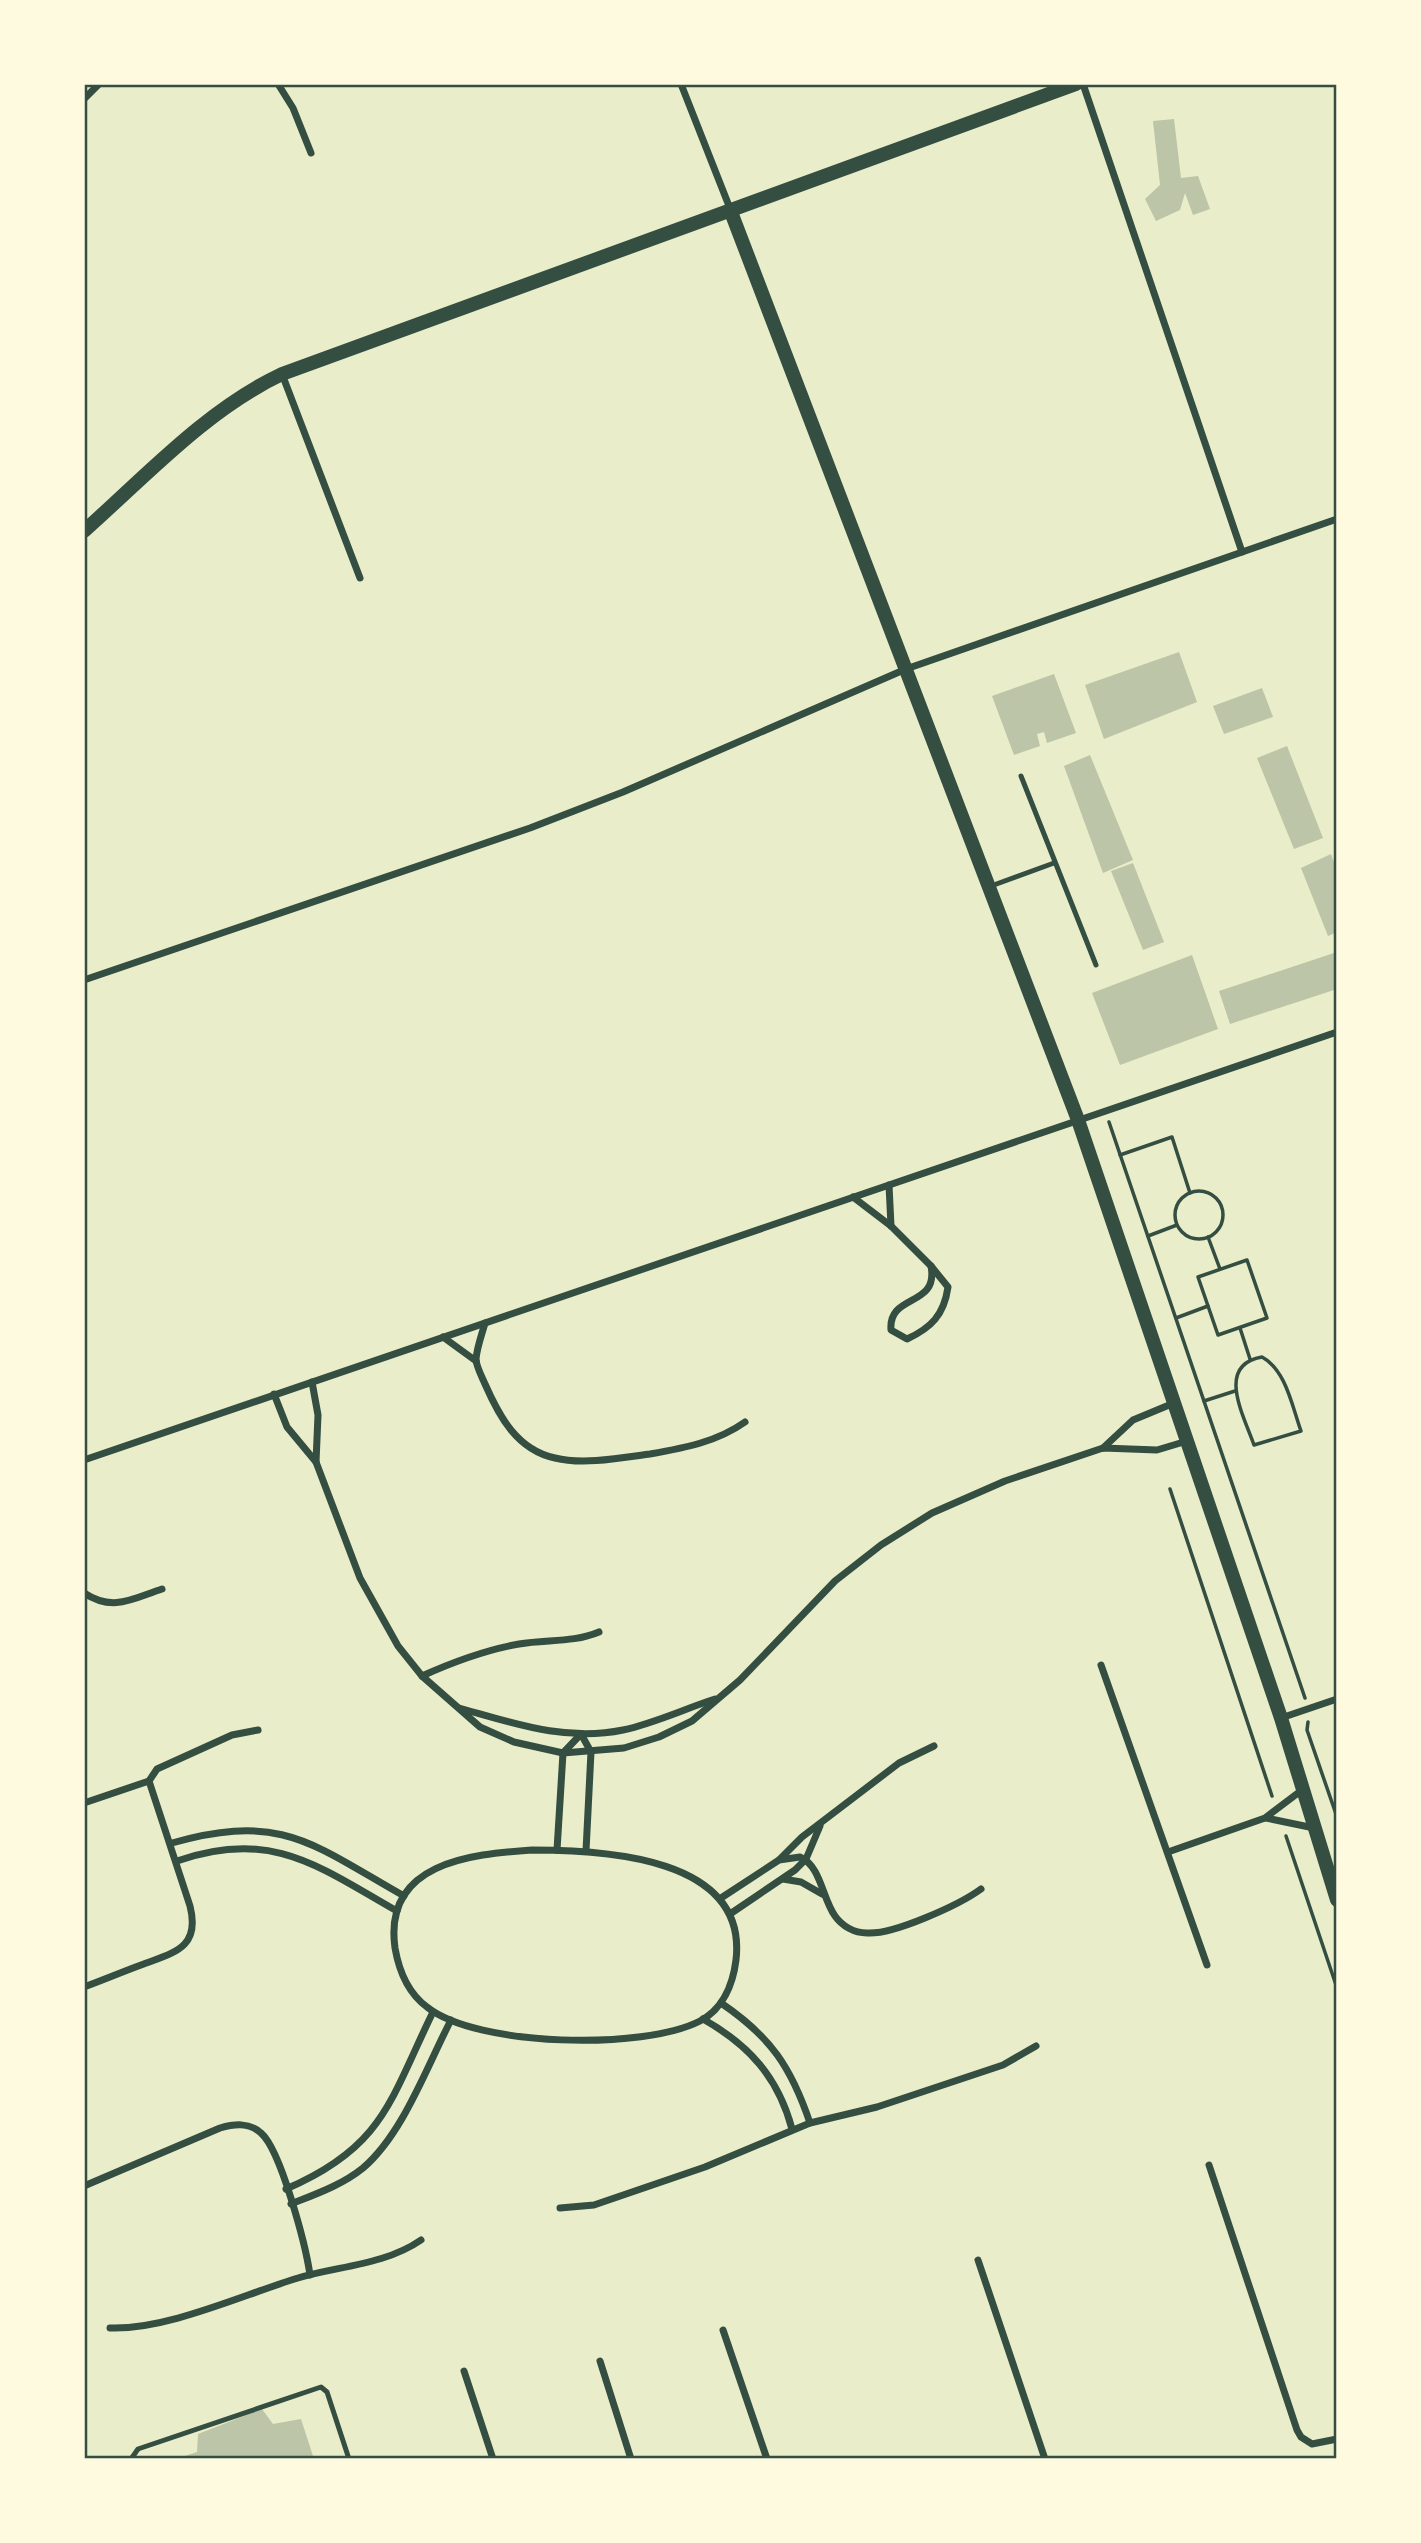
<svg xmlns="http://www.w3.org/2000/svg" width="1421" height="2543" viewBox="0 0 1421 2543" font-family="'Varela Round',sans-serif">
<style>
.building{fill:#bcc5a7}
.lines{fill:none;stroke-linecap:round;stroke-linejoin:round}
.path{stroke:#344e41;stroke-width:3.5}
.service{stroke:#344e41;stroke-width:5}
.minor{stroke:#344e41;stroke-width:7}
.secondary{stroke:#344e41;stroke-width:14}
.neatline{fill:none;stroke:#344e41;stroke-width:2.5}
</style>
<rect width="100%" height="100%" fill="#e9edc9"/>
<g class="building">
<polygon points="1174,119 1181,178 1198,176 1210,209 1193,215 1185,193 1180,210 1156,221 1145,199 1160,185 1153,121"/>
<polygon points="1179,652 1197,702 1104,739 1085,685"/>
<polygon points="1054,674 1076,733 1047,743 1044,732 1037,734 1040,746 1014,755 992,696"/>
<polygon points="1262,688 1273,717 1224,734 1213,706"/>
<polygon points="1287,746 1323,838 1294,849 1257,758"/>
<polygon points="1090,755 1133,860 1103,873 1064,766"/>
<polygon points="1331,854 1337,871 1337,932 1328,936 1301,868"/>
<polygon points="1133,863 1164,942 1143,950 1111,871"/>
<polygon points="1337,952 1337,989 1230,1024 1219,991"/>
<polygon points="1192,955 1218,1029 1120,1065 1092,993"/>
<polygon points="262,2409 273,2424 301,2419 314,2459 176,2459 197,2452 198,2434"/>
</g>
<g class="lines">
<g class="path">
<polyline points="1109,1122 1305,1698"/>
<polyline points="1120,1155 1172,1137 1190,1193"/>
<circle cx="1199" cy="1215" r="24"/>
<polyline points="1148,1236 1177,1225"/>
<polyline points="1208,1237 1220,1269"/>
<polygon points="1247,1260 1267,1318 1218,1335 1198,1277"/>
<polyline points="1176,1318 1208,1306"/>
<polyline points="1240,1328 1250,1359"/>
<path d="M 1262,1357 C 1286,1370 1292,1406 1301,1431 L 1254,1445 C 1244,1416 1215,1365 1262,1357 Z"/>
<polyline points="1204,1401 1235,1391"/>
<polyline points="1170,1489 1272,1796"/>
<polyline points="1308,1722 1307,1730 1337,1817"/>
<polyline points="1286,1836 1337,1988"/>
</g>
<g class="service">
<polyline points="1021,776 1096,965"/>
<polyline points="991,886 1054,863"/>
<polyline points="131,2459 138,2449 321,2387 327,2392 349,2459"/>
</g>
<g class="minor">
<polyline points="278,84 293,108 311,153"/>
<polyline points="681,84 731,211"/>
<polyline points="1083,84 1242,552"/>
<polyline points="84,99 99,84"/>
<polyline points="282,374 360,578"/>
<polyline points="84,980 530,828 623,792 906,669 1337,519"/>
<polyline points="889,1185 891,1226"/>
<polyline points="853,1197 891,1226 931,1266"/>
<path d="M 931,1266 L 948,1287 C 944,1315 931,1328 907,1339 L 891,1330 C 888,1293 939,1308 931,1266 Z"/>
<path d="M 485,1323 C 482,1334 477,1347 476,1359 C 476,1366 482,1377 485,1384 C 499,1416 517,1450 555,1458 C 583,1465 621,1458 650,1454 C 684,1448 717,1442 745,1422"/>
<polyline points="443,1337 476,1361"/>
<polyline points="312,1382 318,1415 316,1462 360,1578 398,1646 422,1676 480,1727 514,1742 563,1753 624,1748 659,1737 692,1721 740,1680 835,1581 881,1545 932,1513 1005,1481 1103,1448 1157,1450 1187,1441"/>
<polyline points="274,1394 287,1427 316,1462"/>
<polyline points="1103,1448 1133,1420 1174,1403"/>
<polyline points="84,1460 1337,1032"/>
<path d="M 84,1593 C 113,1612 132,1599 162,1589"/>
<polyline points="1101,1665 1207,1965"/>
<path d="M 422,1676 C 453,1662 485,1650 519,1644 C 546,1639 573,1643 599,1632"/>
<path d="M 459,1708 C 513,1723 566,1742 623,1730 C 655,1723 684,1709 715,1699"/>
<polyline points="1281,1718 1337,1699"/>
<polyline points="581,1734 591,1752 586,1851"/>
<polyline points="84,1803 149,1781 157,1769 232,1735 258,1730"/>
<polyline points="1266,1818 1314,1828"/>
<path d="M 172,1843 C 282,1812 312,1844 404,1896"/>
<path d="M 532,1850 C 605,1850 748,1857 736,1960 C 733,1984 723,2009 700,2021 C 644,2050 477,2047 427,2007 C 408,1993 399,1971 395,1948 C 383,1863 470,1854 532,1850 Z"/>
<polyline points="557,1850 563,1753 581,1734"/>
<polyline points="1168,1852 1265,1818 1302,1790"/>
<polyline points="780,1859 802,1837 899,1763 934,1746"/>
<path d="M 177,1861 C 271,1828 318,1866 397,1911"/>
<polyline points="783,1879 801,1882 822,1894"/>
<path d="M 721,1898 L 779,1860 L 800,1857 C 821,1866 822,1898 835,1916 C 842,1926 854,1933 867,1933 C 893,1935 959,1905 981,1889"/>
<polyline points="730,1914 795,1870 806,1859 820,1826"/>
<path d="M 84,1987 C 103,1980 122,1972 141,1965 C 172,1953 201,1949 190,1906 L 149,1781"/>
<path d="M 721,2003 C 771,2037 791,2067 810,2123"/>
<path d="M 703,2019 C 749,2045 778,2077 792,2129"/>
<polyline points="1209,2165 1297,2430 1301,2437 1312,2444 1337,2439"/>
<path d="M 84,2186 L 220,2128 C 234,2124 249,2122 261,2133 C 281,2150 306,2247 310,2275"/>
<path d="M 286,2189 C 384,2147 390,2100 433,2012"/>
<path d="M 291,2204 C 316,2194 342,2185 363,2168 C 403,2134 427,2066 451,2020"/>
<polyline points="560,2208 594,2205 705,2167 810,2123 877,2107 1003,2065 1036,2046"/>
<polyline points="978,2260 1045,2459"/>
<path d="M 110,2328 C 167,2330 242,2295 298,2278 C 338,2266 385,2265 421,2240"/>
<polyline points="723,2330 767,2459"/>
<polyline points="600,2361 631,2459"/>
<polyline points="464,2371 493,2459"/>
</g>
<g class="secondary">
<polyline points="731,212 1078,1120 1281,1718 1337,1900"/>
<path d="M 84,531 C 146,476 206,410 282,374 L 1076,84"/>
</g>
</g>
<rect width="1421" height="2543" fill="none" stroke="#fefae0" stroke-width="172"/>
<rect x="86" y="86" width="1249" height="2371" class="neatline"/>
</svg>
